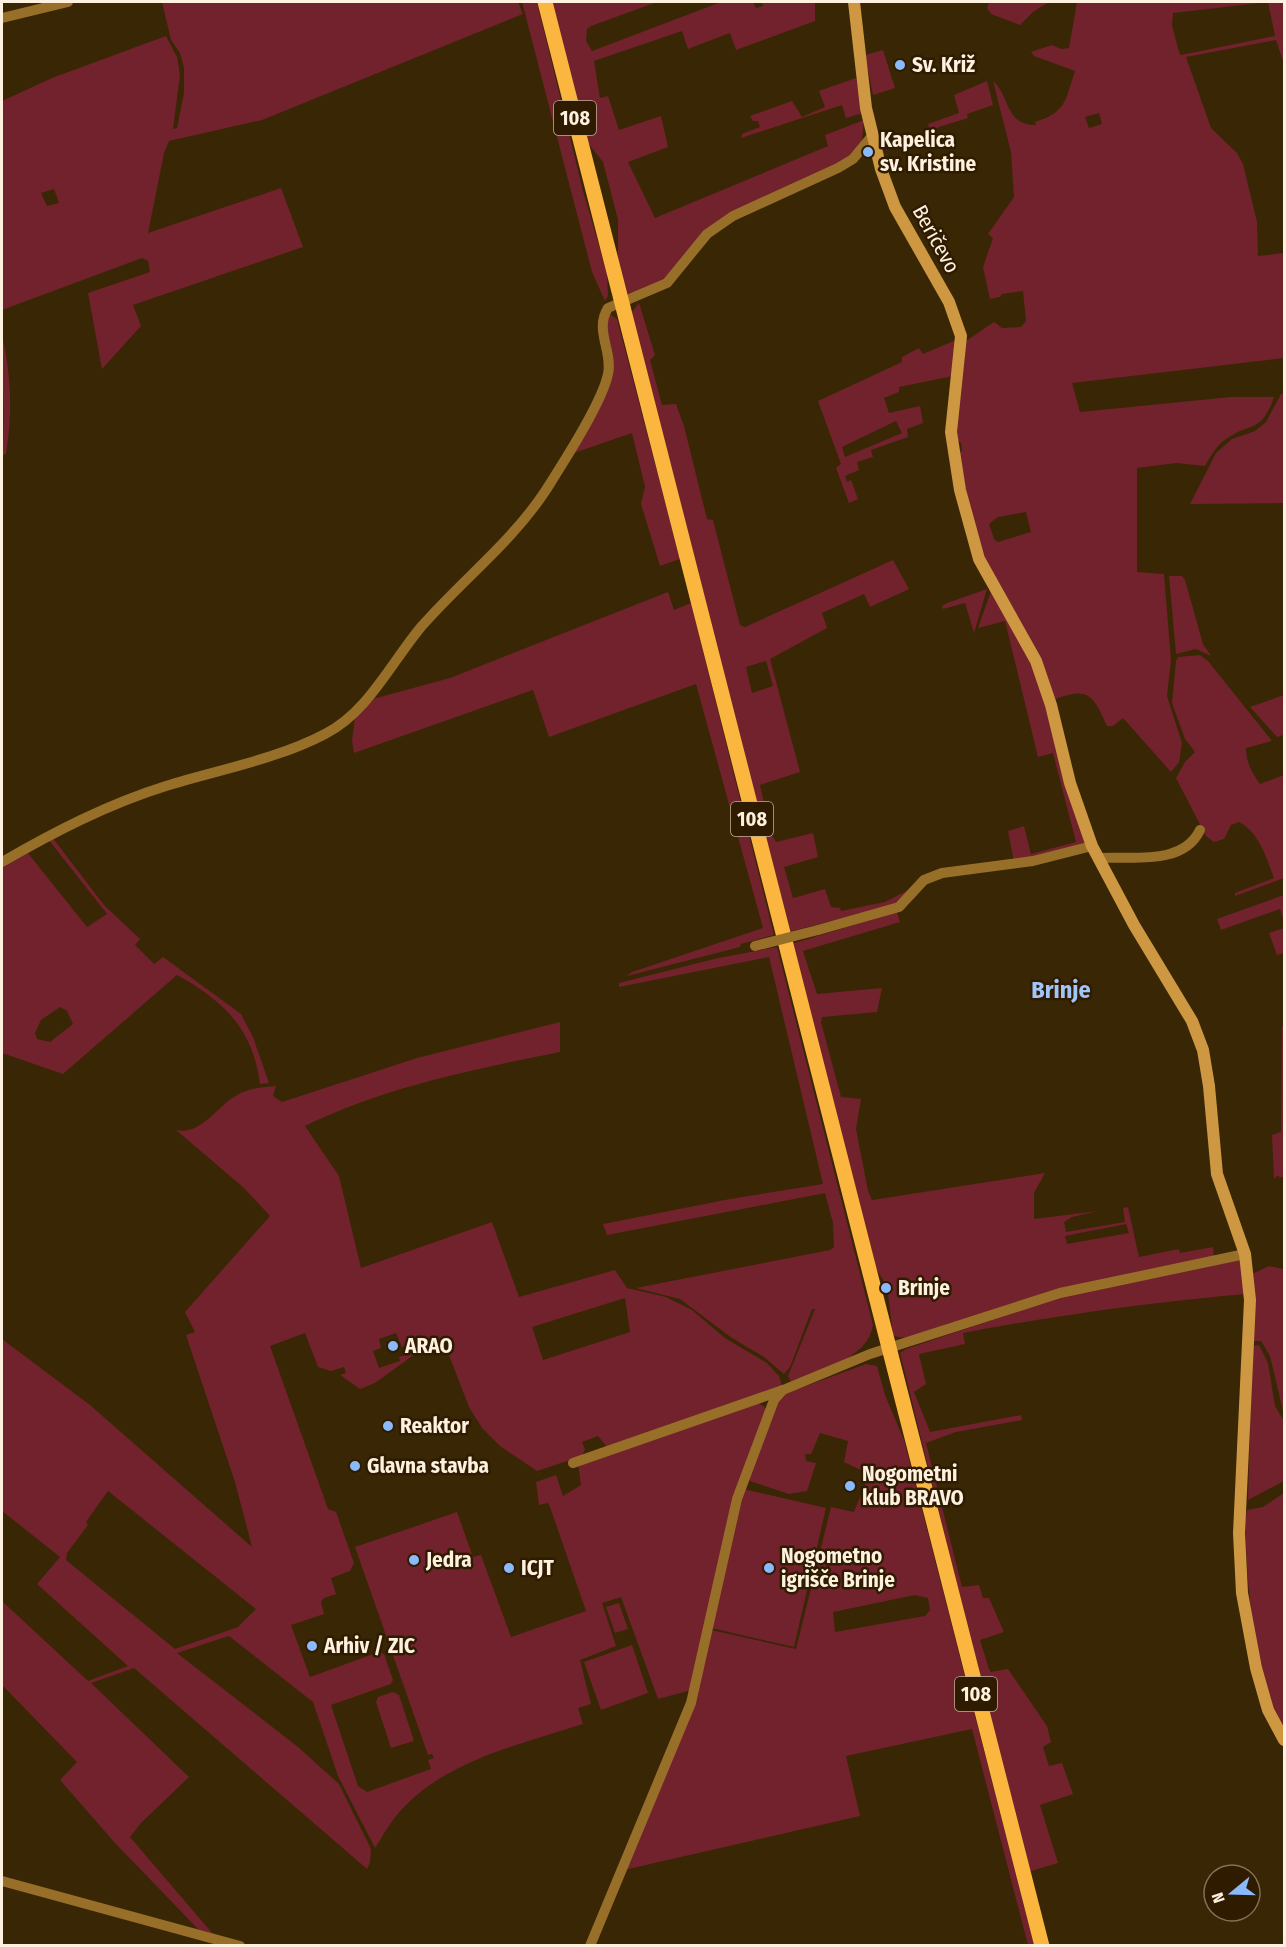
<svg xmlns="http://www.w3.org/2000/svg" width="1286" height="1947" viewBox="0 0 1286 1947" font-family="'Fira Sans Condensed',sans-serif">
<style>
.green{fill:#71222c;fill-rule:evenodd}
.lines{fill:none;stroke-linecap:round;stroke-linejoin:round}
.street{stroke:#986f29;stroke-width:10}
.secondary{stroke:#cd9841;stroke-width:12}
.primary{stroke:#fbb63f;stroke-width:15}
.street-bridge{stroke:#986f29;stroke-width:10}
.poi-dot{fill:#8bbafc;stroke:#2f1c00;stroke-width:2}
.labels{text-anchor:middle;stroke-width:5;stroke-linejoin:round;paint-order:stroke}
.shield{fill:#2f1c00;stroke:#c0b19c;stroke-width:1.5}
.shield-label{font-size:20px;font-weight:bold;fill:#fef1df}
.poi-label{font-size:21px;font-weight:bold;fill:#fef1df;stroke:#2f1c00;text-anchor:start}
.street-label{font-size:21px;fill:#fef1df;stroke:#2f1c00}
.quarter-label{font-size:24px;font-weight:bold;fill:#a2c5f7;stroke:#2f1c00}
</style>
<rect width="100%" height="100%" fill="#392604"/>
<g class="green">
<path d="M 162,2 L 518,2 L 523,14 L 262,120 L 169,141 L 164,153 L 148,233 L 281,188 L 303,247 L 133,305 L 141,326 L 102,369 L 88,293 L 150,272 L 148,261 L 142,258 L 2,310 L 2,101 L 52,78 L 166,36 L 177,57 L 180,75 L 173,129 L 177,128 L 184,93 L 184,68 L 180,53 L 171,40 ZM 54,189 L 59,203 L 47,206 L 41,193 Z"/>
<polygon points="522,2 537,2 583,191 607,273 608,296 605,301 592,272"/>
<polygon points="550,2 657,2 591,26 587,29 586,41 592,51 721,2 753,2 756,8 763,6 762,2 815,2 815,21 736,50 730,33 688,49 682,31 594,61 600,98 608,96 619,130 661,116 668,147 628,162 655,218 828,146 825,135 864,120 862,141 848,159 732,213 662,282 630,295 625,292 618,270 618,220 603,162 587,142"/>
<polygon points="989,2 1049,2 1033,12 1020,25 991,14 987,8"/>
<path d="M 1077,2 L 1284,2 L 1284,64 L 1276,40 L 1186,57 L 1211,128 L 1237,153 L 1243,164 L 1257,222 L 1258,256 L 1284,253 L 1284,358 L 1072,383 L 1080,412 L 1231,397 L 1274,397 C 1262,433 1251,422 1226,439 C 1216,446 1211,456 1205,466 L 1176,463 L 1137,468 L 1137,572 L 1164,574 L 1171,660 L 1167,696 L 1182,743 L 1179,762 L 1171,772 L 1123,718 L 1113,726 L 1107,726 C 1093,694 1088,686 1053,700 L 993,580 L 977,538 L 958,455 L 962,450 L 961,443 L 955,438 L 966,341 L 994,322 L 1002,328 L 1021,327 L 1026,321 L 1023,291 L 1002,294 L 1000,297 L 990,299 L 983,267 L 993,238 L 988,234 L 1014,197 L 1011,152 L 993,81 C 1010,95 1005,126 1036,125 L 1035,122 C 1067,112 1065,100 1075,71 L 1034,56 L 1031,52 L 1052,45 L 1061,49 L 1069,48 ZM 1268,2 L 1275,36 L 1181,55 L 1179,52 L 1172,25 L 1173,13 ZM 1099,113 L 1102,124 L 1089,128 L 1085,117 ZM 1026,512 L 1031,532 L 998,542 L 994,539 L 989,524 L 998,517 Z"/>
<polygon points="883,50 895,88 873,95 865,55"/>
<polygon points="856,78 863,113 846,118 842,105 741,138 742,134 760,127 758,121 753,121 750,116 792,101 802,117 825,107 819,91"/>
<polygon points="987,81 993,105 967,114 968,118 939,127 930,133 928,124 959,113 954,95"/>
<path d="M 639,303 L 655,355 L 650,360 L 662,405 L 676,404 L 684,426 L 707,519 L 713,520 L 740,625 L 745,627 L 893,560 L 909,589 L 870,607 L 864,594 L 822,613 L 827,628 L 770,659 L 800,772 L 760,785 L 771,834 L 776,842 L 813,833 L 818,857 L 784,867 L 793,898 L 825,889 L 831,907 L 840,908 L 841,911 L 885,902 L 914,887 L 893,906 L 788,932 L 631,313 ZM 766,661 L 773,686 L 752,693 L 746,667 Z"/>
<polygon points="610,314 617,319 680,559 660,566 641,504 645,487 632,433 571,454 609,382 605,327"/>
<path d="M 2,334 C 11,374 13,413 6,454 L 2,455 C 6,414 1,375 2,334 Z"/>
<path d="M 956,340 L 953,376 L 899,387 L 899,392 L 884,398 L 889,413 L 920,406 L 923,423 L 907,429 L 908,437 L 871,450 L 873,457 L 857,462 L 859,470 L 845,476 L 847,482 L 851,480 L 858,499 L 849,503 L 836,468 L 841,464 L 818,401 L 902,362 L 902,357 L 919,348 L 923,354 ZM 896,421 L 902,433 L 845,457 L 842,447 Z"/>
<polygon points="1281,394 1284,394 1284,503 1190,504 1216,453 1232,439 1255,431 1266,422"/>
<polygon points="1169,576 1182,576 1185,580 1203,644 1211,656 1196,649 1176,654"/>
<polygon points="987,589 974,633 965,603 943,609 942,606 947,603"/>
<polygon points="991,591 1041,683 1086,843 1014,862 1008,831 1024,826 1031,854 1076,842 1053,753 1038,757 1005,621 978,628"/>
<polygon points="668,592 674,610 691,603 774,935 741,944 740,947 627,976 632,972 763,928 696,684 549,737 533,690 354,753 352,741 355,717 369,700 450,678"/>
<path d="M 1200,655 L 1208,661 L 1272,741 L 1246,748 C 1246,762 1252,773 1260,784 L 1284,775 L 1284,878 L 1235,896 L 1235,893 L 1274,878 C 1267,859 1259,832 1239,822 L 1231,825 L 1224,839 L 1214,842 L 1206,836 L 1176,778 L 1185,762 L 1195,752 L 1185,739 L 1172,703 L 1176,661 L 1178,657 Z"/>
<polygon points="1284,695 1284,735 1277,737 1250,707"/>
<path d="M 52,837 L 104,905 L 140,939 L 135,945 L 154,964 L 163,957 L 241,1014 L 253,1037 L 269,1083 L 260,1084 C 253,1029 224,1001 177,975 L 63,1074 L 2,1053 L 2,867 L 27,852 L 87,927 L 107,914 L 48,839 ZM 60,1007 L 67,1011 L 73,1024 L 50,1042 L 37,1039 L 35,1033 L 41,1020 Z"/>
<polygon points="1284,895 1284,922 1280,909 1221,930 1217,919"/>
<path d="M 897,912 L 900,922 L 803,951 L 817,994 L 882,988 L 877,1012 L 822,1017 L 821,1022 L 841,1097 L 861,1099 L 856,1129 L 868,1191 L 872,1200 L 1045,1173 L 1034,1193 L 1034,1219 L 1098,1211 L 1072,1217 L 1064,1222 L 1066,1232 L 1125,1222 L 1123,1208 L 1128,1207 L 1139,1257 L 1179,1249 L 1180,1253 L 1213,1247 L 1214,1257 L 944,1325 C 934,1333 905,1342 893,1335 L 887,1286 L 873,1264 L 791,944 ZM 1126,1224 L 1129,1233 L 1067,1244 L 1065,1236 Z"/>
<polygon points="1284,928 1284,953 1277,955 1269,933"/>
<path d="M 777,947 L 873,1325 C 868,1359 819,1371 791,1382 L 788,1376 L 815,1309 L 812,1309 L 790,1367 L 784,1374 L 764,1357 L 732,1338 L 680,1299 L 636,1288 L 830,1250 L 834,1247 L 833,1223 L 825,1193 L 607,1235 L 603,1224 L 730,1199 L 823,1184 L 769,957 L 619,987 L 619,983 L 718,958 Z"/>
<path d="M 560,1022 L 560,1052 C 475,1069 384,1087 305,1126 L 339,1176 L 361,1268 L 492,1222 L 519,1297 L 615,1270 L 627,1288 L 666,1297 L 692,1310 L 725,1338 L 767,1363 L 779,1376 L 782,1386 L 607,1447 L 598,1436 L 582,1442 L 585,1449 L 582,1456 L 537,1471 L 500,1446 L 482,1428 L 469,1407 L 447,1350 L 440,1342 L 422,1340 L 402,1347 L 396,1333 L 379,1339 L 381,1348 L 373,1351 L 379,1368 L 400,1361 L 399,1357 L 422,1349 L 375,1383 L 360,1389 L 340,1375 L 346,1373 L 344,1367 L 331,1371 L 318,1367 L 305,1333 L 270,1346 L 328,1509 L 336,1512 L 354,1563 L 350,1571 L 331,1578 L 336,1594 L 324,1598 L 321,1602 L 324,1614 L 291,1625 L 310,1677 L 379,1652 L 384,1654 L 393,1680 L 391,1684 L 331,1705 L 358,1786 L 367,1792 L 431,1769 L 428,1760 L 434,1758 L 432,1754 L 428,1755 L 355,1547 L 457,1512 L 473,1557 L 481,1555 L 511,1637 L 586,1611 L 550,1507 L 548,1503 L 539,1505 L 536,1482 L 556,1475 L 563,1496 L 581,1485 L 578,1464 L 757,1403 L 764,1406 L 766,1412 L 740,1479 L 692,1690 L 658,1699 L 621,1597 L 602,1603 L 616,1646 L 580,1660 L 591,1704 L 578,1708 L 583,1724 C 522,1744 450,1759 404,1807 C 392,1819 384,1834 375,1848 L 338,1776 L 313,1702 L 229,1636 L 177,1653 L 298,1747 L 339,1784 L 371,1849 L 370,1862 L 367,1869 L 134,1668 L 91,1683 L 189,1777 L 141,1823 L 130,1837 L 213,1934 L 198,1929 L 115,1843 L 60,1780 L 77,1762 L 2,1685 L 2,1601 L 88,1681 L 128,1666 L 37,1584 L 60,1557 L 2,1511 L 2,1339 L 90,1405 L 252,1547 L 235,1482 L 186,1335 L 195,1332 L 185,1312 L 270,1216 L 244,1188 L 176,1130 C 202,1136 218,1104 239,1094 C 251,1088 263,1087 276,1086 L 273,1096 L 282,1102 L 417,1058 ZM 625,1298 L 630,1332 L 543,1360 L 532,1327 ZM 108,1491 L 256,1609 L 238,1627 L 175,1649 L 66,1560 L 67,1553 L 88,1525 L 86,1522 Z"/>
<polygon points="1284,1025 1284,1178 1277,1176 1274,1179 1272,1135 1281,1132 1282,1026"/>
<path d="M 1237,1260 L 1240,1261 L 1245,1294 C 1150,1303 1056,1315 963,1333 L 965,1344 L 919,1354 L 926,1384 L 914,1392 L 930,1432 L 1021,1415 L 1022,1420 L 956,1432 L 926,1443 L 962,1587 L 979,1585 L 983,1598 L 989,1598 L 1004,1632 L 980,1640 L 989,1669 L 991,1672 L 1008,1669 L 1047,1726 L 1051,1742 L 1043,1747 L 1049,1766 L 1062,1763 L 1073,1794 L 1040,1805 L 1058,1863 L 1028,1872 L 900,1353 L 906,1349 L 1060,1297 Z"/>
<polygon points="1269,1266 1284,1269 1284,1415 1270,1356 1261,1341 1253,1341 1252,1274"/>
<polygon points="1259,1345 1268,1363 1275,1406 1284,1421 1284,1481 1248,1500 1252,1346"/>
<path d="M 866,1364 L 877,1366 L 885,1395 L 904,1440 L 1034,1945 L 1028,1945 L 972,1729 L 846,1756 L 860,1816 L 624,1870 L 646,1818 L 711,1630 L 796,1649 L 831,1507 L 854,1512 L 869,1474 L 844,1462 L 848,1441 L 820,1433 L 811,1454 L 805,1454 L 806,1461 L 816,1463 L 807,1491 L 789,1494 L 750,1481 L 748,1474 L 777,1404 L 787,1393 ZM 915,1595 L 928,1598 L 930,1610 L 925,1616 L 835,1632 L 833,1612 Z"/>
<polygon points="743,1489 826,1508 794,1647 711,1628"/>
<path d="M 1284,1493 L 1284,1733 C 1253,1666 1247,1593 1245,1519 L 1247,1510 L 1263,1507 Z"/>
<polygon points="619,1603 628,1629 615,1633 606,1607"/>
<polygon points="632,1645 648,1693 601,1710 584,1662"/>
<polygon points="393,1692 399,1695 414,1741 391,1748 376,1702 378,1697"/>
</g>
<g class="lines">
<g class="street">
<polyline points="2,18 68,2"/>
<path d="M 1098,858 C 1132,856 1183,866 1200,830"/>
<path d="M 2,862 C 54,832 108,804 166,786 C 217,770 278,759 325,734 C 368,712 391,663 421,627 C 462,580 512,542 546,490 C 563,463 602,403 608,374 C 613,351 594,330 608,308 L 667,283 L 707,234 L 733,216 L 838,168 L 853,159 L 872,136"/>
<polyline points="818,930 899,907 924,880 942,873 1033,861 1092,846"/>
<polyline points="573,1463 783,1390 870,1354 1060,1293 1245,1254"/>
<polyline points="2,1881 240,1946"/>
<polyline points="590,1946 691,1703 737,1499 774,1400 783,1390"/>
</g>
<polyline class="secondary" points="854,2 866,108 881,169 895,207 949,302 961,336 951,432 960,490 979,559 1036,661 1051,705 1070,783 1092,846 1134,925 1192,1021 1203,1050 1209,1086 1217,1174 1245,1254 1250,1300 1239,1533 1242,1593 1256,1668 1268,1710 1284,1740"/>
<polyline class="primary" points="545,2 1042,1946"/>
<polyline class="street-bridge" points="755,946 818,930"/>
</g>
<g class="poi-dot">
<circle cx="900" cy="65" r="6"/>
<circle cx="868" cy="152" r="6"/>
<circle cx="886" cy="1288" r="6"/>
<circle cx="393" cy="1346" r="6"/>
<circle cx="388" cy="1426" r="6"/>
<circle cx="355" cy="1466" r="6"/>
<circle cx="850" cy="1486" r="6"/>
<circle cx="414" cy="1560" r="6"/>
<circle cx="509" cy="1568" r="6"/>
<circle cx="769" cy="1568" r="6"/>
<circle cx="312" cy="1646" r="6"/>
</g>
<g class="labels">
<g class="shield">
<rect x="554" y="101" width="42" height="34" rx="4.5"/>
<rect x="731" y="802" width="42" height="34" rx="4.5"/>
<rect x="955" y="1677" width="42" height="34" rx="4.5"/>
</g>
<g class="shield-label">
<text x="575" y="125">108</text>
<text x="752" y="826">108</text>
<text x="976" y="1701">108</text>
</g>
<g class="poi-label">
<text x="912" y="72">Sv. Križ</text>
<text x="880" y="147">Kapelica<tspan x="880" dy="24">sv. Kristine</tspan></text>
<text x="898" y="1295">Brinje</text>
<text x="405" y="1353">ARAO</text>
<text x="400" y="1433">Reaktor</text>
<text x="367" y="1473">Glavna stavba</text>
<text x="862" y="1481">Nogometni<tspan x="862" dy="24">klub BRAVO</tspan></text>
<text x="781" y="1563">Nogometno<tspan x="781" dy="24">igrišče Brinje</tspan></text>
<text x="426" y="1567">Jedra</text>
<text x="521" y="1575">ICJT</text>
<text x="324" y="1653">Arhiv / ZIC</text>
</g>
<g class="street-label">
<text transform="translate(936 239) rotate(61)" y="7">Beričevo</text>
</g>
<g class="quarter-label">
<text x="1061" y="998">Brinje</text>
</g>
</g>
<rect width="1286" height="1947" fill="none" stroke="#fef1df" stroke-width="6"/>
<g transform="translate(1232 1893) rotate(251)"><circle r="28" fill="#2f1c00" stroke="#827159" stroke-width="1.5"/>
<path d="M0-4.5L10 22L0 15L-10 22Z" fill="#8bbafc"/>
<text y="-9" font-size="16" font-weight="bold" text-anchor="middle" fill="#fef1df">N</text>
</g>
</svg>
